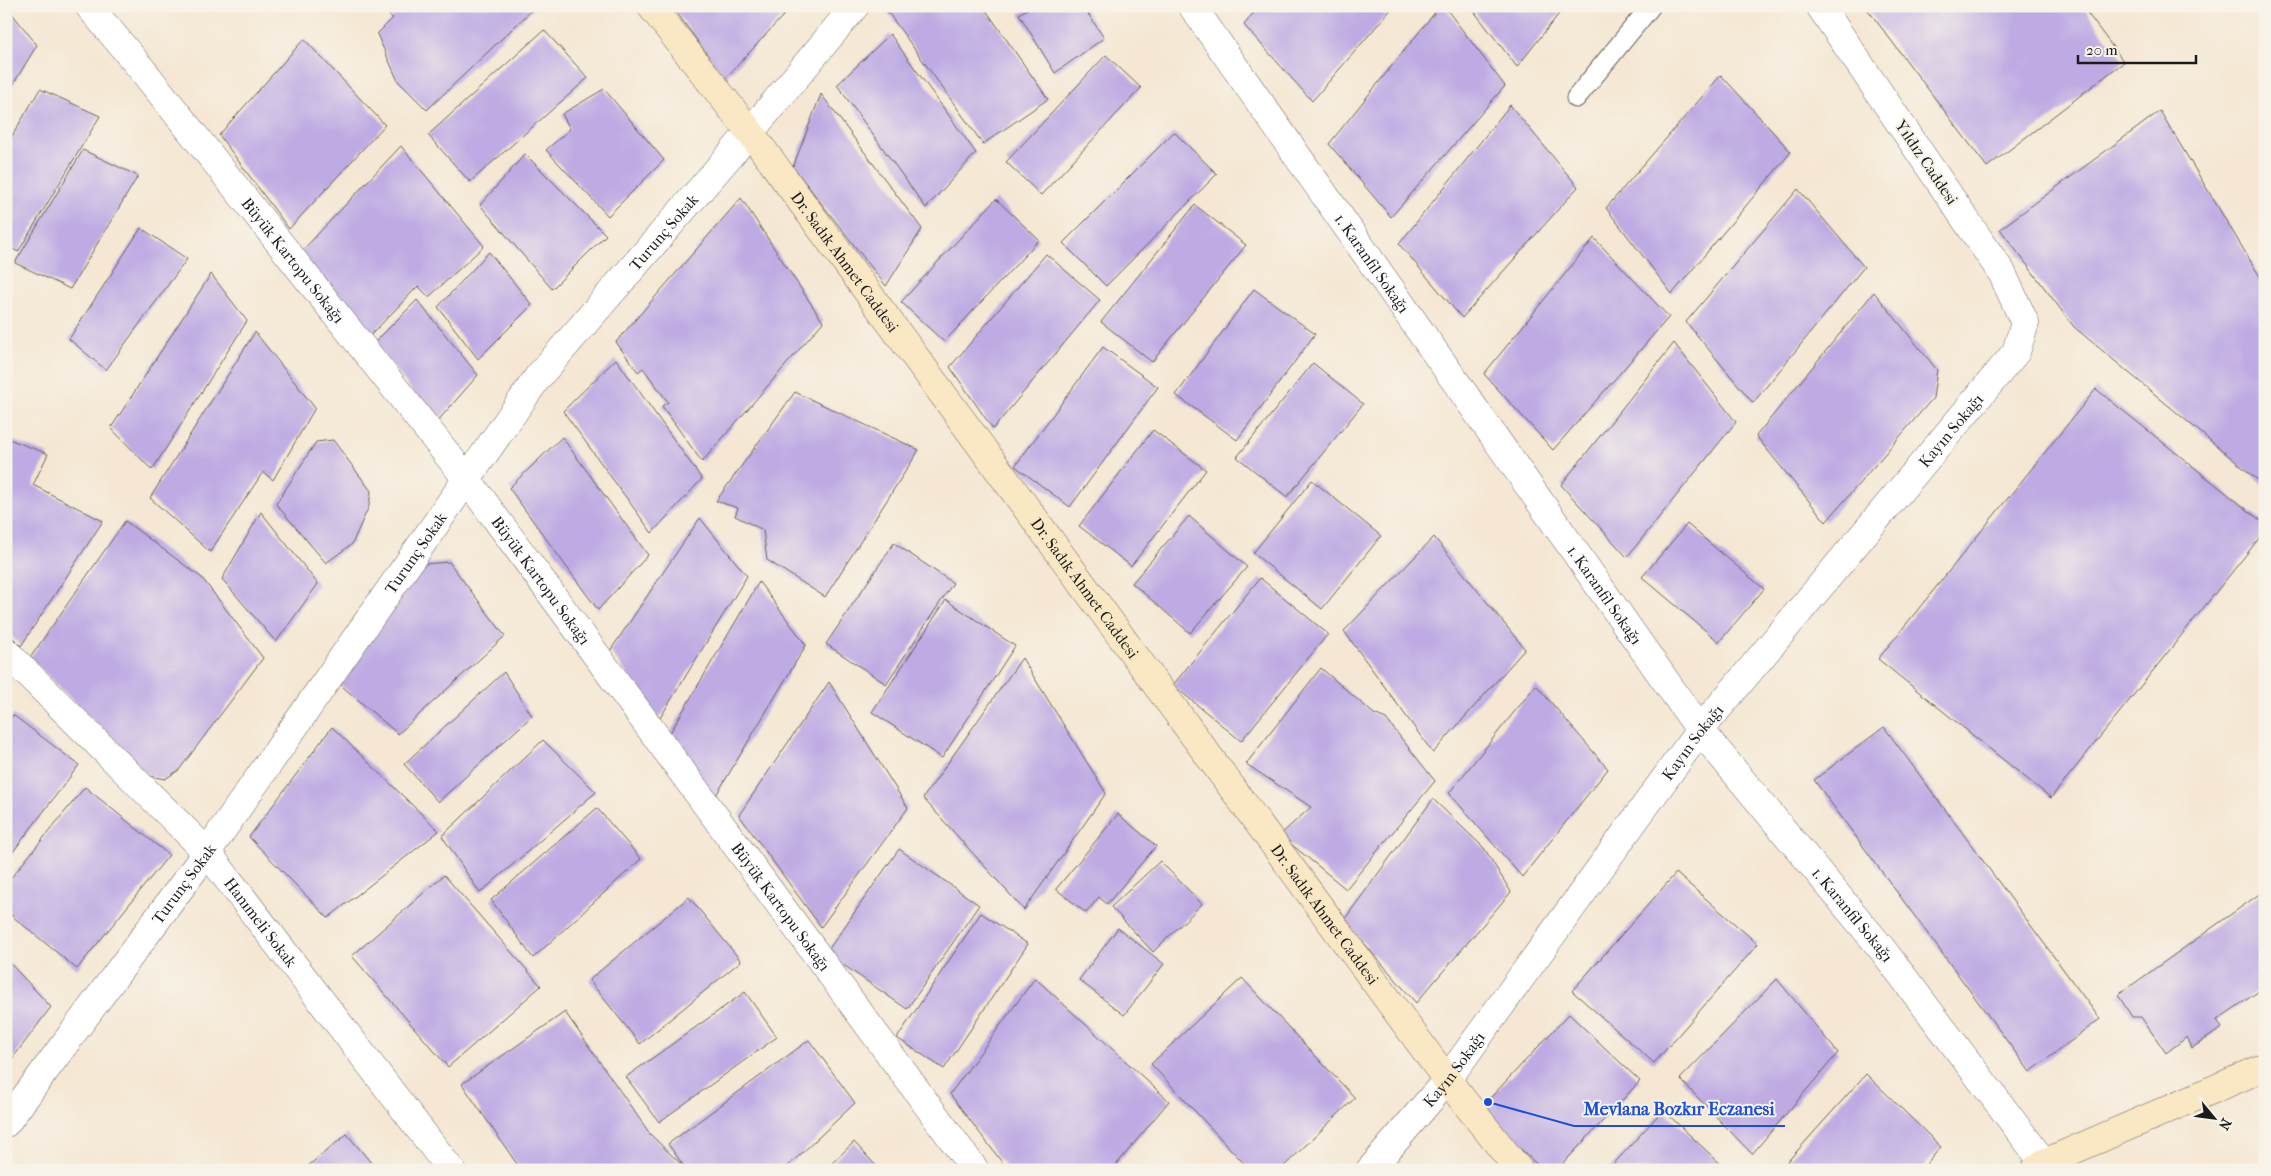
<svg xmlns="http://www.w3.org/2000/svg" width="2271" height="1176" viewBox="0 0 2271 1176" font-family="'IM FELL French Canon',serif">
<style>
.building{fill:#beabe3}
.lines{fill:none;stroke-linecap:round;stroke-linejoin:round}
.lane-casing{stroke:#68635c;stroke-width:21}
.street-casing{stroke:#68635c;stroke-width:29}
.secondary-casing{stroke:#68635c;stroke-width:29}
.lane{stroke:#fff;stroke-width:19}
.street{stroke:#fff;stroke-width:28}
.secondary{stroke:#fae7c3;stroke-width:28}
.labels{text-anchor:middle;stroke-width:4;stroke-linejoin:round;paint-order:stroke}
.street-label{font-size:16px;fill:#1c1c1c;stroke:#f7f3e8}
.leader{fill:none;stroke:#1d4ed8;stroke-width:2}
.callout-dot{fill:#1d4ed8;stroke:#f7f3e8;stroke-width:2}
.callout-label{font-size:18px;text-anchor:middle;font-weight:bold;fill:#1d4ed8;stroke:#f7f3e8;stroke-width:4;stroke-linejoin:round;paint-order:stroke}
</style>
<rect width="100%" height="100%" fill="#f7f3e8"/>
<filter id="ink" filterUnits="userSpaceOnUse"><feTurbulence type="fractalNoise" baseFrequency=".02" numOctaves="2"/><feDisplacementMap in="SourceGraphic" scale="10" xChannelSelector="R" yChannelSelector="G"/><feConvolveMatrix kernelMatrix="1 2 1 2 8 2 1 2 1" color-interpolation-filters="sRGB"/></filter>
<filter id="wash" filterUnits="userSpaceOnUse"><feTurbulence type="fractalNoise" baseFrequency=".0096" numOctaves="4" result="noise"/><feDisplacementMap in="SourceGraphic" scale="20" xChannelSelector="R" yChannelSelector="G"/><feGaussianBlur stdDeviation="1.12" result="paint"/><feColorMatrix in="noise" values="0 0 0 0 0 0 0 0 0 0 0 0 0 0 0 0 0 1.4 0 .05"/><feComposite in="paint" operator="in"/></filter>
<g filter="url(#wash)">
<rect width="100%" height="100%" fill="#f5e7d3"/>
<g id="blocks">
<g class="building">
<polygon points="6,6 37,45 6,96"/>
<polygon points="377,6 531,6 533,9 427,110 398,81 377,34 393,18"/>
<polygon points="672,6 792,6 725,79"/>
<polygon points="893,6 983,6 1048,99 983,144 887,11"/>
<polygon points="1032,6 1083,6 1104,38 1055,73 1019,14"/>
<polygon points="1259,6 1394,6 1312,101 1244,25"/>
<polygon points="1440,6 1444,6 1505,86 1391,217 1329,144"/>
<polygon points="1470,6 1565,6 1517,67"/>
<polygon points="1865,6 2082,6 2124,62 1987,167"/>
<polygon points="544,30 588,78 470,182 428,135"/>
<polygon points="890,34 976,153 926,208 837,85"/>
<polygon points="304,39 385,125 289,229 219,135"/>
<polygon points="1106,55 1141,88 1041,195 1006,162"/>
<polygon points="1721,75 1791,152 1672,294 1606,208"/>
<polygon points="40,89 100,116 18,252 6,245 6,146"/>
<polygon points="604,89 664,160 608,216 546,150 570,129 562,114"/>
<polygon points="821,94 922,229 886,286 793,167"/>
<polygon points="1510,105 1578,187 1462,318 1399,244"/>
<polygon points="2160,111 2265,285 2265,486 2074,327 2000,229"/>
<polygon points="1174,132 1217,174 1106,286 1063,243"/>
<polygon points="401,146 484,246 429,297 418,286 368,338 298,255"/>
<polygon points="83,150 138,176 70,289 15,263"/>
<polygon points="525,154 606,235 552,289 480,205"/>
<polygon points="1798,189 1864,267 1753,403 1686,322"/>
<polygon points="741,198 823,322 702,462 662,406 668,402 643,368 638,372 616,342"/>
<polygon points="996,199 1039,240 944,342 901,302"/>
<polygon points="1195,205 1246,245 1152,362 1101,322"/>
<polygon points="141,228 187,259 106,370 69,339"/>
<polygon points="1594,238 1669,317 1553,450 1484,374"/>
<polygon points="489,252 532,305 478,359 438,307"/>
<polygon points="1046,254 1100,300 993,429 950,367"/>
<polygon points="211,274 247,321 152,470 111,428"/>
<polygon points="1254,289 1315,334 1237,440 1176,395"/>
<polygon points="1874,292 1937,370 1933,398 1826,522 1756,436"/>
<polygon points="417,300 478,375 436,423 375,342"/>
<polygon points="255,332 315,408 273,480 263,472 210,552 150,498"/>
<polygon points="1674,343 1736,422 1627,557 1561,485"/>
<polygon points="1103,347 1158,387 1070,507 1015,466"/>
<polygon points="616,359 702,479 652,533 563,411"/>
<polygon points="1313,363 1363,404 1287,497 1237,457"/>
<polygon points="2096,389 2265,524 2265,531 2051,798 1878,659"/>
<polygon points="795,392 919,450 825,597 767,560 763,530 735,516 738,508 716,501"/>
<polygon points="1153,430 1206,470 1131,566 1079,526"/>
<polygon points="562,437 648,555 598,610 509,488"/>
<polygon points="6,438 48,454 33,485 103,521 21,646 6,631"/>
<polygon points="333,440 371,491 369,506 352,544 326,563 276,504 316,442"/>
<polygon points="1312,480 1381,536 1322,609 1253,553"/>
<polygon points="261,512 318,584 276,642 222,579"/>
<polygon points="1189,516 1247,567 1190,633 1132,583"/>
<polygon points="700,518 747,576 660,718 610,651"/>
<polygon points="125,521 202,578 263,658 179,770 165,779 149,776 30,658"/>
<polygon points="1687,524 1764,589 1719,642 1642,577"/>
<polygon points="1434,537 1525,649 1433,753 1344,631"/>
<polygon points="894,543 953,583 886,684 826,644"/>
<polygon points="449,562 505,636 398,734 336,681 425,564"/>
<polygon points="1260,578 1328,634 1241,741 1173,685"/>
<polygon points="759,582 806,645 712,802 667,738"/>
<polygon points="946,600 1015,646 942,758 872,712"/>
<polygon points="1022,658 1106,793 1024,910 923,798"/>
<polygon points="1321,668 1374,714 1386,719 1435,781 1346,889 1280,835 1311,807 1246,764"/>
<polygon points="504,672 532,716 438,802 404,764"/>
<polygon points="829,682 908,808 821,927 739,815"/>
<polygon points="1536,685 1608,769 1522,877 1449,793"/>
<polygon points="13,715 79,765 6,861 6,724"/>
<polygon points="332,727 439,831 328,918 249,837"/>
<polygon points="1884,727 2100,1019 2030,1072 1814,780"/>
<polygon points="543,740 596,792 480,893 442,836"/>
<polygon points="85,787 169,855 77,969 6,911 6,884"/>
<polygon points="1433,799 1484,848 1511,892 1416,1003 1344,920"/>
<polygon points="597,808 641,859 533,958 491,900"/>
<polygon points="1118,814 1156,846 1107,904 1099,897 1086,913 1056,889"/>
<polygon points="899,849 979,905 907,1009 826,953"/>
<polygon points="1160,861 1202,904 1153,952 1111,907"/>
<polygon points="1676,873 1758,944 1654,1063 1572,991"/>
<polygon points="444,875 541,986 448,1067 352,956"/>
<polygon points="2265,890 2265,987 2217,1020 2222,1028 2192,1048 2187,1037 2166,1053 2141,1017 2132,1017 2118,995"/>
<polygon points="689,897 741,961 640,1044 589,980"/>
<polygon points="981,913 1028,944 944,1069 897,1038"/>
<polygon points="1118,928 1164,964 1124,1015 1079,980"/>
<polygon points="6,959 51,1007 6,1067"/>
<polygon points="1035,978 1169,1101 1112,1170 1008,1170 950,1094"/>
<polygon points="1242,978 1355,1098 1280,1170 1250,1170 1151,1064"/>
<polygon points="1777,979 1838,1053 1752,1154 1680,1079"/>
<polygon points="745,992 777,1037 659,1122 626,1077"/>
<polygon points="565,1012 650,1134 686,1169 668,1144 809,1040 855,1103 784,1170 521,1170 462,1084"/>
<polygon points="1569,1014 1640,1081 1557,1170 1543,1170 1479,1110"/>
<polygon points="1866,1074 1941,1147 1921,1170 1780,1170"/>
<polygon points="1663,1110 1727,1170 1608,1170"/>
<polygon points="347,1134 377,1170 303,1170"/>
<polygon points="854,1142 880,1170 825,1170"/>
</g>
</g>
</g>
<g filter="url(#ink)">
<use href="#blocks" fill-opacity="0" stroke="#68635c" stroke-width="1"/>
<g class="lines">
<defs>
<polyline id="lane" points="1576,98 1651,6"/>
<g id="street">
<path id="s1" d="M 89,6 L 144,72 L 466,478 L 975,1170"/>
<path id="s2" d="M 1192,6 L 1700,730 L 1882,949 L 2044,1163"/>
<path id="s3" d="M 6,652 L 207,852 L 451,1170"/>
<path id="s4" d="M 6,1123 L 207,852 L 538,377 L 750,132 L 855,6"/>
<path id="s5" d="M 1370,1170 L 1447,1080 L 1700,730 L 2016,352 L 2025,323 L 2002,273 L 1820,6"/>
</g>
<g id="secondary">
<path id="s6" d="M 651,6 L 750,132 L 1447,1080 L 1519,1170"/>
<polyline points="2035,1170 2044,1163 2265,1067"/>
</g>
</defs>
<use href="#lane" class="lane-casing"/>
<use href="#street" class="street-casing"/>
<use href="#secondary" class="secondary-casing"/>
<use href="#lane" class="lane"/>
<use href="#street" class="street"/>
<use href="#secondary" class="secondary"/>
</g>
</g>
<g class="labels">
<g class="street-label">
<text transform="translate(1927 162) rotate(56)" y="6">Yıldız Caddesi</text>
<text dy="6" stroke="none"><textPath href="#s4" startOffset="1108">Turunç Sokak</textPath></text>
<text dy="6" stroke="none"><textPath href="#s1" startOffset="326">Büyük Kartopu Sokağı</textPath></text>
<text dy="6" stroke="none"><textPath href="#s6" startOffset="321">Dr. Sadık Ahmet Caddesi</textPath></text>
<text dy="6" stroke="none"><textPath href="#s2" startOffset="314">1. Karanfil Sokağı</textPath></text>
<text dy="6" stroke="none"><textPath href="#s5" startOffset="941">Kayın Sokağı</textPath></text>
<text dy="6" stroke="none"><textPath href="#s4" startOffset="702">Turunç Sokak</textPath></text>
<text dy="6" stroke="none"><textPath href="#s1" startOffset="731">Büyük Kartopu Sokağı</textPath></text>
<text dy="6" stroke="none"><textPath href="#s6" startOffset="726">Dr. Sadık Ahmet Caddesi</textPath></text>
<text dy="6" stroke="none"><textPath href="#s2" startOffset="719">1. Karanfil Sokağı</textPath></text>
<text dy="6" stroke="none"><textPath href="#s5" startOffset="536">Kayın Sokağı</textPath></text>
<text dy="6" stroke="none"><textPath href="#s4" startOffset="298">Turunç Sokak</textPath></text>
<text dy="6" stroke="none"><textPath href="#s1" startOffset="1136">Büyük Kartopu Sokağı</textPath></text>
<text dy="6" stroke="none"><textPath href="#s6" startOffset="1131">Dr. Sadık Ahmet Caddesi</textPath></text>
<text dy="6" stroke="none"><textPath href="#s2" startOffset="1124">1. Karanfil Sokağı</textPath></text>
<text dy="6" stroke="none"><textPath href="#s3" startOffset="372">Hanımeli Sokak</textPath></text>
<text dy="6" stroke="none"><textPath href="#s5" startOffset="131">Kayın Sokağı</textPath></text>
</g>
</g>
<path class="leader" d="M1488 1102L1574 1126H1785"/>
<circle class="callout-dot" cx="1488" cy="1102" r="5"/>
<g class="callout-label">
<text x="1679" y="1115">Mevlana Bozkır Eczanesi</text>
</g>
<rect width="2271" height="1176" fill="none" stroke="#f7f3e8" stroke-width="25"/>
<g transform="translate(2214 1118) rotate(119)" stroke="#f7f3e8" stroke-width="4" paint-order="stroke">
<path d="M0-4L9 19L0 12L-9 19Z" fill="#1c1c1c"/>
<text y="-8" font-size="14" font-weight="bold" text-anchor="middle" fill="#1c1c1c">N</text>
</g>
<path d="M2078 55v8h118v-8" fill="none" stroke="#1c1c1c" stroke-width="2.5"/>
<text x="2086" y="55" font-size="15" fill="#1c1c1c" stroke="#f7f3e8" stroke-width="4" paint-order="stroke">20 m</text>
</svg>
